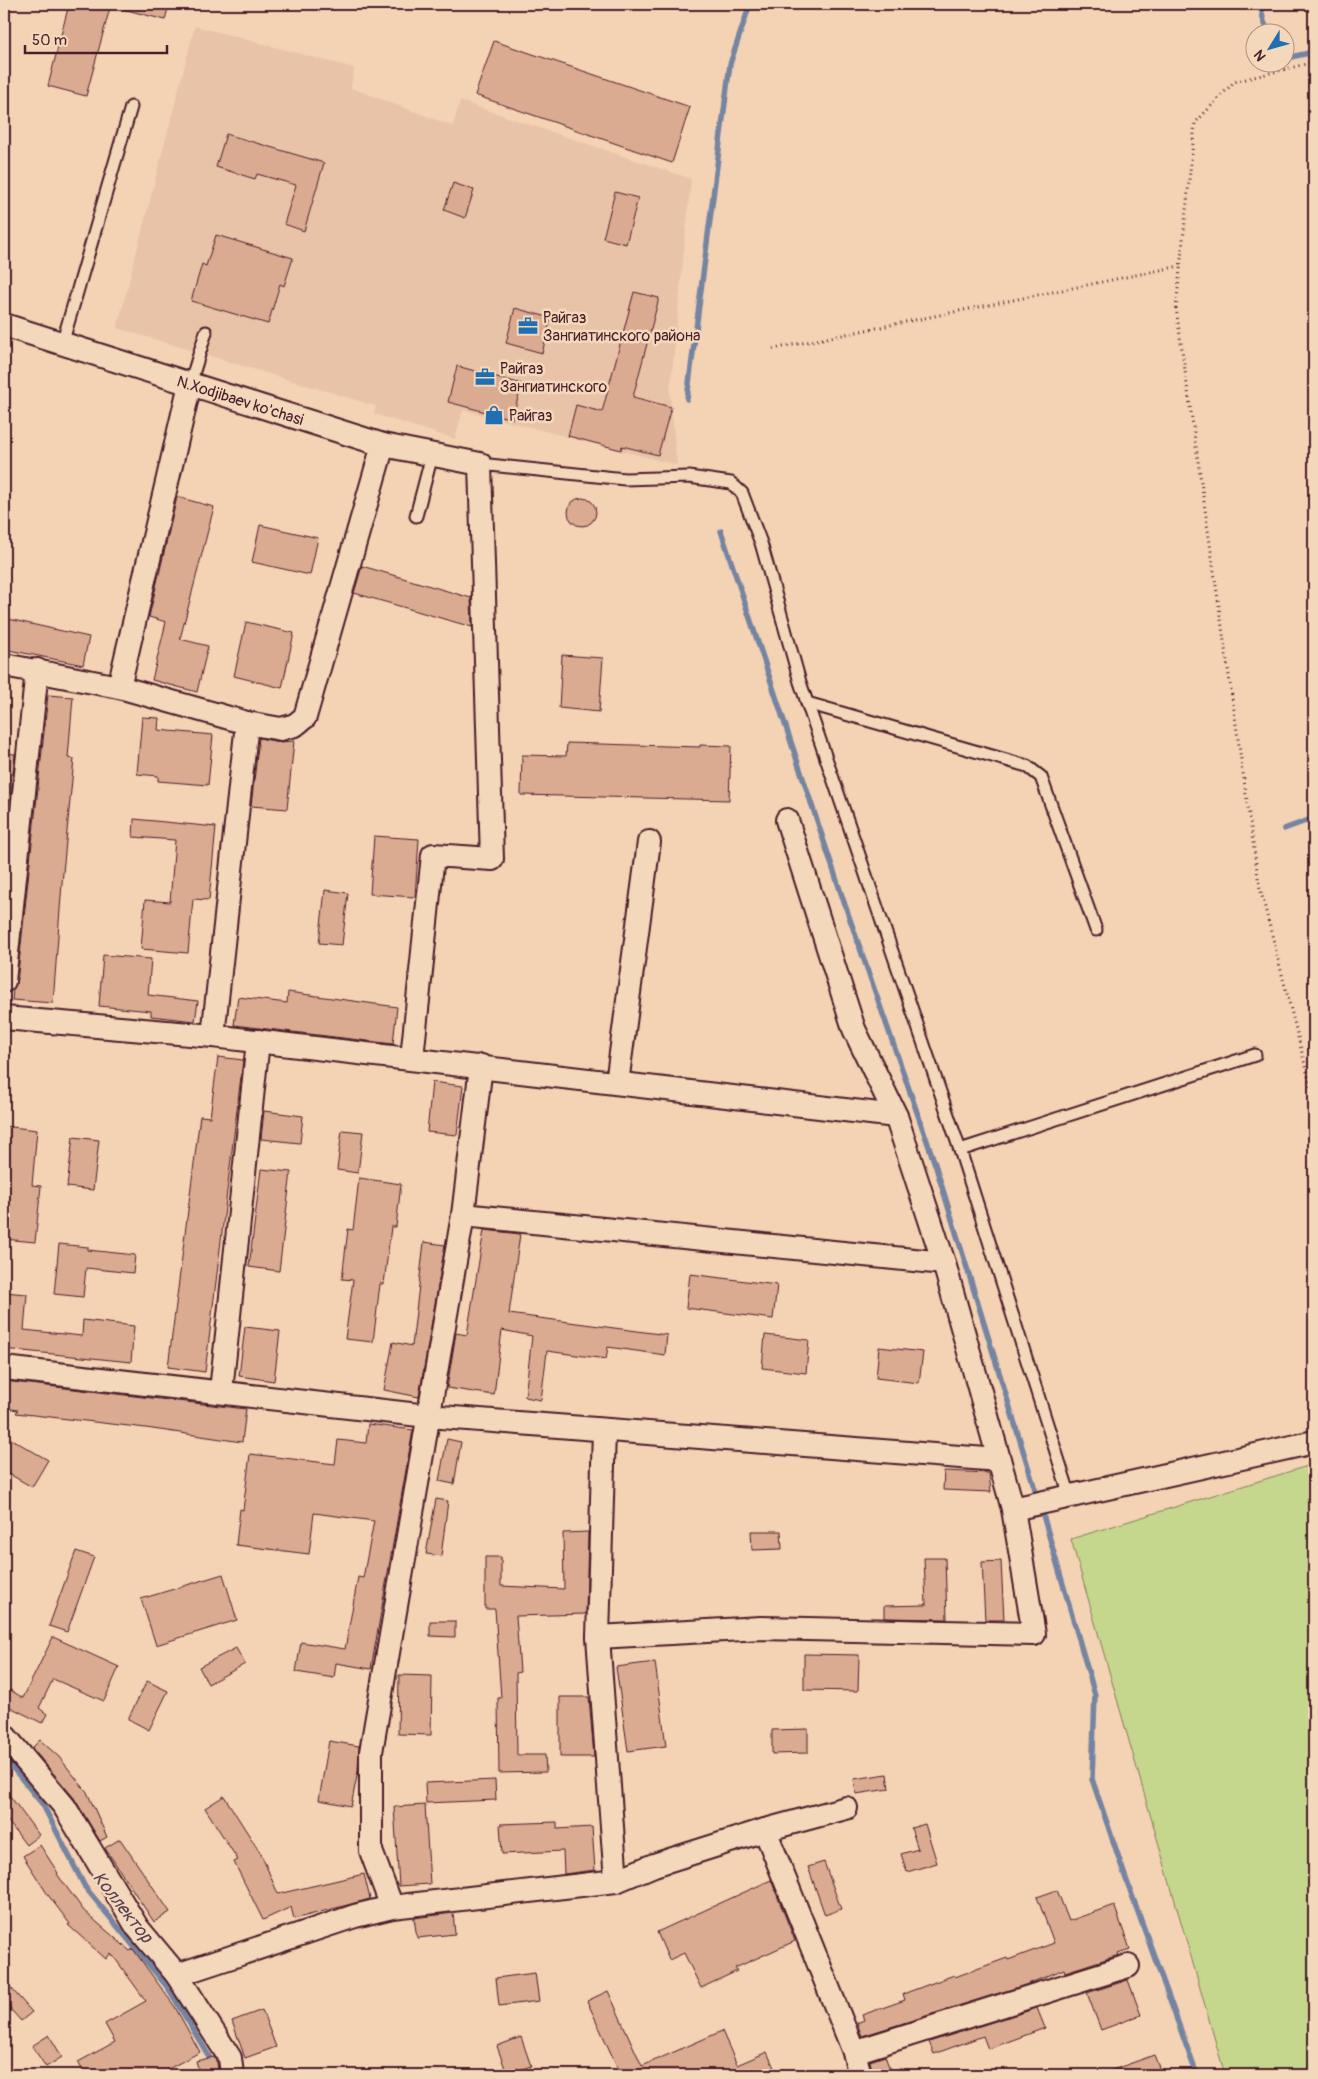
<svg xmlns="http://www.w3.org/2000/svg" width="1318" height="2079" viewBox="0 0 1318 2079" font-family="Pangolin,sans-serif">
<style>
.built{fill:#e9c3a7}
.green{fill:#c4d78c;stroke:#877b5c}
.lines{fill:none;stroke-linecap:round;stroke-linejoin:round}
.stream{stroke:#7584a1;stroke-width:5.5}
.building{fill:#daaa91;stroke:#4a1f2b}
.service-casing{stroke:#4a1f2b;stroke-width:15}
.minor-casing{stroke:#4a1f2b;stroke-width:26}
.path{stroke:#4a1f2b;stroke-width:3;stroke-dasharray:1 4;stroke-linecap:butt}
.service{stroke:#f4d8bb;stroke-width:11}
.minor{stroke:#f4d8bb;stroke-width:22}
.labels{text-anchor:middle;stroke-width:5;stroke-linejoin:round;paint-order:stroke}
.poi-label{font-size:16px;fill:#4a1f2b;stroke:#f4d8bb;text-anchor:start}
.street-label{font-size:16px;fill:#4a1f2b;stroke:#f4d8bb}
.water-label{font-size:18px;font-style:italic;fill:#584152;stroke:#f4d8bb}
</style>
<rect width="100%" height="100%" fill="#f4d2b4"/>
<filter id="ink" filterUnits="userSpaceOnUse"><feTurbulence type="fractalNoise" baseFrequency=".02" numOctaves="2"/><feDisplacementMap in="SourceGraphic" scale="10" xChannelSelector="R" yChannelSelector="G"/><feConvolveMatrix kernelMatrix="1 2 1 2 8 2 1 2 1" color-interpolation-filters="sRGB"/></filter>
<g filter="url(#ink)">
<polygon class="built" points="195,26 354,68 351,88 453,126 460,101 691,179 670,393 677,465 463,410 455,439 374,414 376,406 117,328"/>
<polygon class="green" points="1314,1464 1314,2075 1225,2075 1071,1539"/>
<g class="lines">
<g class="stream">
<polyline points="1260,4 1264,22 1269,32"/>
<polyline points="1286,58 1314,52"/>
<polyline points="687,399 730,64 750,4"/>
<polyline points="721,531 845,905 935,1164 1038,1499"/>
<polyline points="1284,829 1314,818"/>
<polyline points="1041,1508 1095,1695 1092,1779 1125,1876 1197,2075"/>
<polyline points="4,1757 43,1805 85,1887 169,1989 220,2075"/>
</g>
</g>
<g class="building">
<polygon points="69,4 111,4 86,96 48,86"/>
<polygon points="123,4 169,4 165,20 123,9"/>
<polygon points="494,41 690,107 672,163 475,95"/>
<polygon points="226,134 324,163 304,231 284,224 296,185 257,174 255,179 216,167"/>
<polygon points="453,183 474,190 465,218 444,210"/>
<polygon points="615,192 638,198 626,244 603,238"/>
<polygon points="216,235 293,258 284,286 280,284 268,324 191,301 202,264 206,266"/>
<polygon points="634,292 659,298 633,397 671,407 658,455 622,446 621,450 568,436 576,405 602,412"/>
<polygon points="515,308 551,318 542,353 506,343"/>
<polygon points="457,366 522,384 512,419 448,402"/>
<polygon points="177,497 214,507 180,639 208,646 197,692 152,680 166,622 149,617"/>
<circle cx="582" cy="512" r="14"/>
<polygon points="260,525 318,538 310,575 252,562"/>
<polygon points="362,566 471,598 472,627 354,593"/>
<polygon points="4,618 89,637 83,665 4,649"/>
<polygon points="246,622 294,633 282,688 234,676"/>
<polygon points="562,655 603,658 599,712 559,708"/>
<polygon points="48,695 73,697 68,758 74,759 62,883 53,1003 12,1000 13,990 17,982"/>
<polygon points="142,717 159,718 158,730 213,735 208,785 158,781 158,776 137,774"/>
<polygon points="259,738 279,742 294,741 287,809 251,806"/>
<polygon points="567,743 700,747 700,745 731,746 729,800 521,795 522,755 566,756"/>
<polygon points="4,753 15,754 4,859"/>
<polygon points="134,819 216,827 209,900 193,899 188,953 141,949 145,900 170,902 175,840 133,837"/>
<polygon points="374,836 419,839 415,897 370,894"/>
<polygon points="325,890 348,893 342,945 319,943"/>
<polygon points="103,955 151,959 148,995 198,1001 195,1021 151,1016 151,1011 99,1006"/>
<polygon points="288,992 397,1007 393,1044 234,1025 238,997 287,1003"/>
<polygon points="218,1057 243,1060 205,1372 168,1367 200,1116 210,1117"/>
<polygon points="432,1082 463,1086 457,1135 427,1132"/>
<polygon points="264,1111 303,1116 300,1143 261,1139"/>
<polygon points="4,1126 37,1130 32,1185 41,1186 35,1242 4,1239"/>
<polygon points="342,1130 363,1132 358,1173 337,1170"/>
<polygon points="73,1137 99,1140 93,1190 67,1187"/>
<polygon points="261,1169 291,1172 279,1271 249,1267"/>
<polygon points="359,1178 401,1184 396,1227 391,1227 384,1284 380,1284 373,1342 345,1339 353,1280 342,1279 348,1229 353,1230"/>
<polygon points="484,1230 520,1234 509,1314 667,1335 665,1355 608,1347 606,1359 547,1351 541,1400 525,1397 532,1336 502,1330 494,1395 447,1388 456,1333 467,1335"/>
<polygon points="424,1242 445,1245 419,1397 384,1390 393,1342 412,1346"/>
<polygon points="59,1244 88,1247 88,1250 135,1255 133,1273 86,1268 83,1297 54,1294"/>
<polygon points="690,1274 777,1285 773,1319 686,1308"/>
<polygon points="4,1292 27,1294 24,1330 82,1336 83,1320 134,1326 131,1362 4,1349"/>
<polygon points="245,1327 280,1331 274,1381 239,1376"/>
<polygon points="765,1335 809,1340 806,1373 762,1368"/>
<polygon points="879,1347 923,1352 919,1383 876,1378"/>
<polygon points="4,1381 246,1409 242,1442 146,1428 16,1413 18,1410 4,1408"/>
<polygon points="368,1424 413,1430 371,1669 336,1663 334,1678 296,1672 301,1642 345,1649 358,1577 363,1578 374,1521 314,1513 309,1554 236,1545 240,1509 243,1510 250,1454 335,1464 338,1440 366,1443"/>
<polygon points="4,1435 48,1460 32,1487 4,1471"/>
<polygon points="447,1439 461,1442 454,1484 439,1481"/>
<polygon points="944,1471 989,1473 991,1492 943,1490"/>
<polygon points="436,1499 448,1501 441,1556 426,1554"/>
<polygon points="751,1531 781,1531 782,1549 752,1550"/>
<polygon points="588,1532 586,1614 516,1616 520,1672 516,1673 517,1755 545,1755 546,1772 499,1773 498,1698 501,1698 495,1609 485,1609 485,1557 501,1557 501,1586 564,1589 563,1533"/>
<polygon points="76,1551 94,1557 67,1632 49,1626"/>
<polygon points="924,1558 945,1558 947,1619 884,1618 884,1606 926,1605"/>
<polygon points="1001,1561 1004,1620 985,1620 982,1562"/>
<polygon points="223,1574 237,1620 156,1645 141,1599"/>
<polygon points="430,1621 455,1621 455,1637 430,1636"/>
<polygon points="53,1637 119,1667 104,1701 53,1679 39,1708 47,1714 42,1723 4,1704 4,1686 23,1698"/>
<polygon points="236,1648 245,1664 208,1684 199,1667"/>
<polygon points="804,1654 859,1655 858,1691 804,1690"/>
<polygon points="655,1662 666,1746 628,1751 616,1667"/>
<polygon points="399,1675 432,1676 431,1735 398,1734"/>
<polygon points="147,1681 168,1691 149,1730 128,1719"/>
<polygon points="560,1697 589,1697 594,1757 560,1757"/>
<polygon points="808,1729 808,1753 772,1754 772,1730"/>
<polygon points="40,1740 59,1757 87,1792 107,1837 100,1841 74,1798 32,1748"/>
<polygon points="329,1741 359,1746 358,1771 351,1806 319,1800"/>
<polygon points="887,1774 889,1789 856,1794 854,1779"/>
<polygon points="495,1780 496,1800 426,1803 425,1783"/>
<polygon points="4,1788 39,1835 26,1845 4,1816"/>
<polygon points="224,1796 261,1854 278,1894 364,1874 370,1899 294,1919 291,1907 263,1920 234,1862 238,1860 205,1808"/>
<polygon points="425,1805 430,1884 399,1886 394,1807"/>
<polygon points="557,1822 557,1829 592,1827 595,1870 564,1874 563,1851 502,1854 500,1824"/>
<polygon points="925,1824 937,1863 907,1872 901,1854 918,1849 911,1828"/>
<polygon points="120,1839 170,1912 154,1922 105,1848"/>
<polygon points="40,1845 58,1873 57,1874 84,1911 130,1951 133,1949 175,2007 200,2052 157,2075 85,2075 78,2062 115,2042 105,2024 146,2001 111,1953 106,1959 68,1925 70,1924 48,1895 23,1856"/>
<polygon points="824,1862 841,1909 825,1915 808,1867"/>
<polygon points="771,1880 795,1941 735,1968 737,1971 701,1988 684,1953 669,1960 657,1932"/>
<polygon points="1057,1890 1069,1921 1114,1905 1130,1949 1118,1953 1119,1955 1065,1972 1064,1969 1028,1984 862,2036 857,2023 864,2020 862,2015 905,2000 903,1994 954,1975 955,1977 1007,1958 1008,1960 1054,1943 1037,1897"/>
<polygon points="453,1913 455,1934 417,1938 414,1918"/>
<polygon points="535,1973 539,2001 499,2006 496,1978"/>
<polygon points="4,1980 32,2012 21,2021 4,2002"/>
<polygon points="1128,1980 1141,2015 1101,2030 1087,1993"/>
<polygon points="608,1991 642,2066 722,2031 737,2065 767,2052 775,2070 764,2075 621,2075 587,2001"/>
<polygon points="1037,2008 1045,2028 988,2049 983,2036 934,2054 929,2042"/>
<polygon points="262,2010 276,2047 245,2058 232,2021"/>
<polygon points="49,2035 62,2057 46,2067 32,2046"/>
<polygon points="521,2037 531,2066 507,2074 497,2046"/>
<polygon points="1154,2055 1162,2075 1104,2075 1104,2073"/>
<polygon points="885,2056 892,2075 873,2075 870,2061"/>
<polygon points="214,2057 217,2063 219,2075 200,2075 196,2061"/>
</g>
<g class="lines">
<defs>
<g id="service">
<polyline points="62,344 131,107"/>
<polyline points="190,384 206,332"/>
<polyline points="480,464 625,479 689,477 731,483 742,493 761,543 800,682 960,1150 1070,1496"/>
<polyline points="416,516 432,455"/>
<polyline points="807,703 1027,766 1041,777 1096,930"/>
<polyline points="960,1150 1255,1055"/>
</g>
<g id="minor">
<path id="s1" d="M 4,325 L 383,445 L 480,464 L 492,859 L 433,855 L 412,1058"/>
<polyline points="4,665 119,687 247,723 281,729 295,725 305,717 383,445"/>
<polyline points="119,687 190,384"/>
<polyline points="4,981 37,670"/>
<polyline points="4,1018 213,1036 896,1116"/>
<polyline points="213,1036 247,723"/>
<polyline points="617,1083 649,842"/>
<polyline points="463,1215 944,1263"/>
<polyline points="4,1368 428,1416 999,1460"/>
<polyline points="221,1391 258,1041"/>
<polyline points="604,1430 598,1637 616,1881"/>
<polyline points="1013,1509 1314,1442"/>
<polyline points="598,1637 761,1628 1034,1634 1013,1509 944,1263 896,1116 854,1029 787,820"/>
<polyline points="4,1735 64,1806 137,1927 177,1975 230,2058 232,2075"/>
<polyline points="765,1830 854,2052 860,2075"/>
<polyline points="392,1907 371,1851 371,1752 463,1215 481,1066"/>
<polyline points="177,1975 355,1916 392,1907 616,1881 654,1865 765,1830 846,1808"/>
<polyline points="854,2052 1128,1966"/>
</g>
</defs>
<use href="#service" class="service-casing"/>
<use href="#minor" class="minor-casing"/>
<g class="path">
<polyline points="1314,62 1234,82 1195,123 1176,308 1259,884 1314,1100"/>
<polyline points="773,349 1180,266"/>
</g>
<use href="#service" class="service"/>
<use href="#minor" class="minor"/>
</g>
</g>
<defs>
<symbol id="office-bare" viewBox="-9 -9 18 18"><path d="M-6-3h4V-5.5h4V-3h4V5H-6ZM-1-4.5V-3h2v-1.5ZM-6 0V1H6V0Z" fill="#1f6fb2" stroke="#f4d8bb" stroke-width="2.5" paint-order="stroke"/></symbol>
<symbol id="shop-bare" viewBox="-9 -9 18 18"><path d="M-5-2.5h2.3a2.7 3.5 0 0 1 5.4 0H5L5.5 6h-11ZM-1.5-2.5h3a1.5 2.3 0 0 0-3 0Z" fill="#1f6fb2" stroke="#f4d8bb" stroke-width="2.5" paint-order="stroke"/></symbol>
</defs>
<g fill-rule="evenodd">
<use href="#office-bare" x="514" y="312" width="28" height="28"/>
<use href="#office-bare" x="471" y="363" width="28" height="28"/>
<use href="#shop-bare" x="480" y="401" width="28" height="28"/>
</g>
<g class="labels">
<g class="poi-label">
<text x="543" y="323">Райгаз<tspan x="543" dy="18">Зангиатинского района</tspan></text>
<text x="500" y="374">Райгаз<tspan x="500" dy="18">Зангиатинского</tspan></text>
<text x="509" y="421">Райгаз</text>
</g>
<g class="street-label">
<text dy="6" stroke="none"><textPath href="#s1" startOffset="248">N.Xodjibaev ko'chasi</textPath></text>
</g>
<g class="water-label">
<text transform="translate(123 1907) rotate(52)" y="6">Коллектор</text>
</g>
</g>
<rect width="1318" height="2079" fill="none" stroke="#f4d8bb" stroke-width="20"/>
<rect x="10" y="10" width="1298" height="2059" fill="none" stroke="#4a1f2b" stroke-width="2" filter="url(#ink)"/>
<g transform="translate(1270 48) rotate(233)"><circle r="24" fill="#f4d8bb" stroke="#b08e81"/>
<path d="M0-4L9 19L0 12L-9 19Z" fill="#1f6fb2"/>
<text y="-8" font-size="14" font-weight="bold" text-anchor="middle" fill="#4a1f2b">N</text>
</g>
<path d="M25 45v8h142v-8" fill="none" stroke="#4a1f2b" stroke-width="2.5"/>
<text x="32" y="45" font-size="15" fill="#4a1f2b" stroke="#f4d8bb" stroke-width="4" paint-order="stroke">50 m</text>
</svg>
